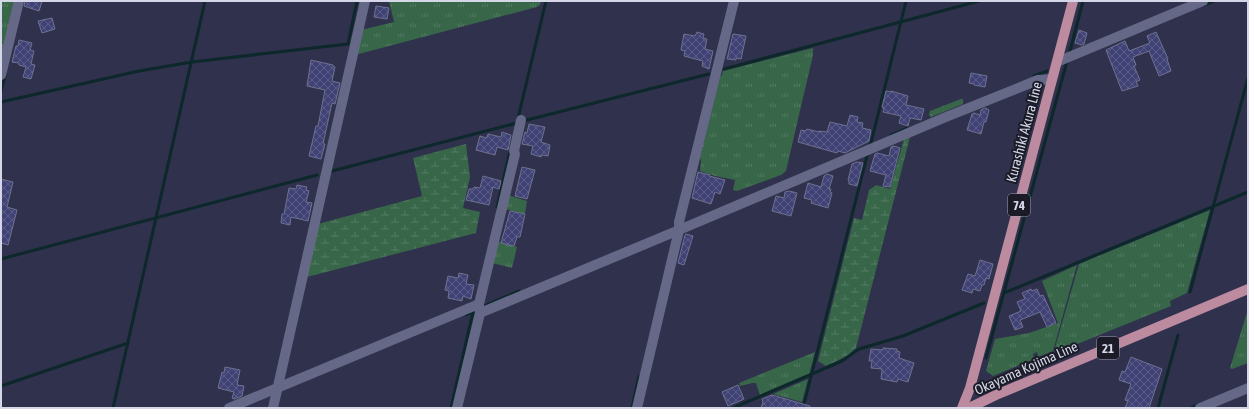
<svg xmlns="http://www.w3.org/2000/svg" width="1249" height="409" viewBox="0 0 1249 409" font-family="'Asap Condensed',sans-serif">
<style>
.grass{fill:url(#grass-tufts)}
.wetland{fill:url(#wetland-marsh)}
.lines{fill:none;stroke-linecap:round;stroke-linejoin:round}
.stream{stroke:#0c282b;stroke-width:3}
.building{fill:url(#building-cross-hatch);stroke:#6e7190}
.street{stroke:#656886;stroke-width:10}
.primary{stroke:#bc8ba0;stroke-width:10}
.labels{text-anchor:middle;stroke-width:4;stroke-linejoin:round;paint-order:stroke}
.shield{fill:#1a1b27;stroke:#9d9fae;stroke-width:1}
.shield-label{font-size:13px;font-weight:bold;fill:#d5d7e8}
.street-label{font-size:14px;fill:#d5d7e8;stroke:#1a1b27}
</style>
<defs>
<pattern id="grass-tufts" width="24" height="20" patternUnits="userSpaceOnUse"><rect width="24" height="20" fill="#376649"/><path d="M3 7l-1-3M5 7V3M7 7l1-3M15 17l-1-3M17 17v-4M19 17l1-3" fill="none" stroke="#537b63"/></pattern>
<pattern id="wetland-marsh" width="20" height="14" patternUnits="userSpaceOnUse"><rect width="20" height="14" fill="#376649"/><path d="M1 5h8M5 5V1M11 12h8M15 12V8" fill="none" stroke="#537b63"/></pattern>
<pattern id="building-cross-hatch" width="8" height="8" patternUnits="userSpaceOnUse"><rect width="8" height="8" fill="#404275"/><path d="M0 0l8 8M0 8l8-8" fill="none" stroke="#5b5d89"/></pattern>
</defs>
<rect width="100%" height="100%" fill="#30314c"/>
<g class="grass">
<polygon points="1,1 15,1 1,60"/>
<polygon points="389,1 541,1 540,5 537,7 355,55 361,30 394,22"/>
<polygon points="813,48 813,55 786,171 781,175 737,191 733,190 735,180 715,176 700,171 701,161 700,158 720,77 722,75 723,71"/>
<polygon points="961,99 963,99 963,104 931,117 929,115 930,111"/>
<polygon points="508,195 527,201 525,214 505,209"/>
<polygon points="1210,210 1187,293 1170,301 1171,306 1055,353 1054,351 1079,264"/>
<polygon points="497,241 517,247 512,268 492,263"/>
<polygon points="1077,265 1053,351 1038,357 1037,352 1033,354 1034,359 993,376 986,371 995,339 1029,333 1058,323 1042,281"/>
<polygon points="1248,309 1248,363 1232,369 1230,368"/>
<polygon points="815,352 809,375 760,395 756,383 752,383 740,386 739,383"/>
<polygon points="808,379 802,402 773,394"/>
</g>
<g class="wetland">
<polygon points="910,137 856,348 847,356 826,366 818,361 854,218 862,220 869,190 876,185 890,189 904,139"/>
<polygon points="466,144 470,177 463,208 480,212 476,233 307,277 318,224 422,196 413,158"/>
</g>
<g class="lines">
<g class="stream">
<polyline points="1204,5 1214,1"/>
<polyline points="1070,51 1083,1"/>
<polyline points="724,69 979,1"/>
<polyline points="1034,76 1047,71"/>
<polyline points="1,91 5,76"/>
<polyline points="1,102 139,71 192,62 348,44 357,1"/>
<polyline points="518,118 546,1"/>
<polyline points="523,121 709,74"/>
<polyline points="891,135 907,128"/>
<polyline points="870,147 906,1"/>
<polyline points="332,171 517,123"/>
<polyline points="497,207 510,151"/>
<polyline points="1,259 317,175"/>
<polyline points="1190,292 1248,78"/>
<polyline points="1004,293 1248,192"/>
<polyline points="482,307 519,291"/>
<polyline points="466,315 477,310"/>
<polyline points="986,358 1067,61"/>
<polyline points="1,386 128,343"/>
<polyline points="113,408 205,1"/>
<polyline points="451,408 473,312"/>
<polyline points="632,408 639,376"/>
<polyline points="733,408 842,361 859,349 903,336 984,303"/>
<polyline points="803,408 868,152"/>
<polyline points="1158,408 1178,335"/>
<polyline points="1191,408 1198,405"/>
</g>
</g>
<g class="building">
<polygon points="25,1 42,1 39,11 24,6"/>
<polygon points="376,6 389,8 387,19 374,17"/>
<polygon points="52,18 55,29 42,33 38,21"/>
<polygon points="1079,30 1087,33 1084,44 1082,45 1075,43"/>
<polygon points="697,32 704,34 703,38 707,39 705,49 713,51 709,69 702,66 703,61 684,56 685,51 681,50 684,34 695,36"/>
<polygon points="1156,32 1168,59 1167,59 1171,71 1159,76 1149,51 1133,57 1136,65 1134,66 1140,80 1136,82 1138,86 1122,91 1106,50 1125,41 1129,51 1150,43 1147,36"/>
<polygon points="733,34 746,36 741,59 736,58 736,60 727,59"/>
<polygon points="19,40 32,43 30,50 34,51 31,64 35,65 31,79 23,77 26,67 19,65 19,63 12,62 16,46 18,46"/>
<polygon points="311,60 333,65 333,66 335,67 332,81 340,83 335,104 332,103 323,144 325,144 321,159 309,156 316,126 318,126 325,90 307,86"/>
<polygon points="971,73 987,76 985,87 974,85 974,84 969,83"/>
<polygon points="886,91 891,92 891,91 908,96 906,105 924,109 921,120 910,118 908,126 899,123 901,116 883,112 884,108 882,107"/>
<polygon points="985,108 989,110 986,122 984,122 981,134 967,130 972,114 974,113 980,115 981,110"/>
<polygon points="850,115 858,117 857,122 863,123 862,128 871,130 869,141 845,153 838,151 837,153 798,142 801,130 806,131 807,129 819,132 819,131 827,132 830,122 847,126"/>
<polygon points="529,124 545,127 541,142 550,145 548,156 542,155 541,157 531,154 533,146 522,144 525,132 527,133"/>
<polygon points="502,132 511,135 508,150 497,147 495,155 476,150 480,136 487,138 488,134 501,137"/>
<polygon points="894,146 900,148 890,187 883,186 886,175 870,171 875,154 877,153 889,156 891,147"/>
<polygon points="857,162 863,163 857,186 849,184 849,181 848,180 852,164"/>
<polygon points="522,167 535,170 527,199 515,196"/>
<polygon points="698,172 710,175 709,176 725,180 720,194 715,192 711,204 692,198"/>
<polygon points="827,174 833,176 829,189 831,189 830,192 832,193 828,208 811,203 812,200 804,198 808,183 821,187 824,176"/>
<polygon points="483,176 501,181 499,189 493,187 489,205 466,200 469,189 473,189 474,187 480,188"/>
<polygon points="1,179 13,182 7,207 17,210 8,245 1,243"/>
<polygon points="297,185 307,187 306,190 309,191 306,202 312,203 308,221 291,217 290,225 281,223 282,214 284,214 289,188 296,189"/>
<polygon points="789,191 797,193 791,216 772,211 776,196 784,198 785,192"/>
<polygon points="510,211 525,214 520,237 517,237 514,246 501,243"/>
<polygon points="686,234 693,236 684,265 678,263 685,235"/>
<polygon points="980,260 993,264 989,279 986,278 984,285 982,285 980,291 973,289 972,293 962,290 968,274 975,276"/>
<polygon points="459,273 468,275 466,284 474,285 471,299 463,296 462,301 448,298 449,291 445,290 448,276 458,278"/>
<polygon points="1031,289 1032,291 1037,289 1040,296 1043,295 1056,323 1047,327 1040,312 1020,320 1023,327 1015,330 1009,316 1021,311 1017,302 1025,299 1022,293"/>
<polygon points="883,348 897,349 897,351 900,352 899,358 914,363 908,382 898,379 897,382 881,379 882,369 871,368 872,361 869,361 871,349 883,350"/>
<polygon points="1131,357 1162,369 1149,408 1125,408 1128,401 1125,400 1131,384 1119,380 1122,371 1125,372"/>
<polygon points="225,367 240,370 237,385 244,386 242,396 234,399 232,398 234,392 218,388 222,372 224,373"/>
<polygon points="738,385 744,399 728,406 722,392"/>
<polygon points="772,395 810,406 809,408 761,408 763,402 762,399"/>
</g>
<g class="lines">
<g class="street">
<polyline points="1057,62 1203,1"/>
<polyline points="1,75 19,1"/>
<polyline points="480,313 679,230 946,117 1038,80 1052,79"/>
<polyline points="229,408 479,304"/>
<polyline points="273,408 365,1"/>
<polyline points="457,408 480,313 479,304 515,154 514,151 521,120"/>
<polyline points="637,408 679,230 679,222 734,1"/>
<polyline points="1200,408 1248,388"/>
</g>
<g class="primary">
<polyline points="962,408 970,388 1073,1"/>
<polyline points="969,408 996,395 1248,289"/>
</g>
</g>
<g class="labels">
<g class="shield">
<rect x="1008" y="194" width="22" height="22" rx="3"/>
<rect x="1097" y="337" width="22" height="22" rx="3"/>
</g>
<g class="shield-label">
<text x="1019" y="210">74</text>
<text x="1108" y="353">21</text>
</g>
<g class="street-label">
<text transform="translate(1024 132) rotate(-75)" y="5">Kurashiki Akura Line</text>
<text transform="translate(1026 368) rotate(-24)" y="5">Okayama Kojima Line</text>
</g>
</g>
<rect width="1249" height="409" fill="none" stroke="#d5d7e8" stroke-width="4"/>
</svg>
